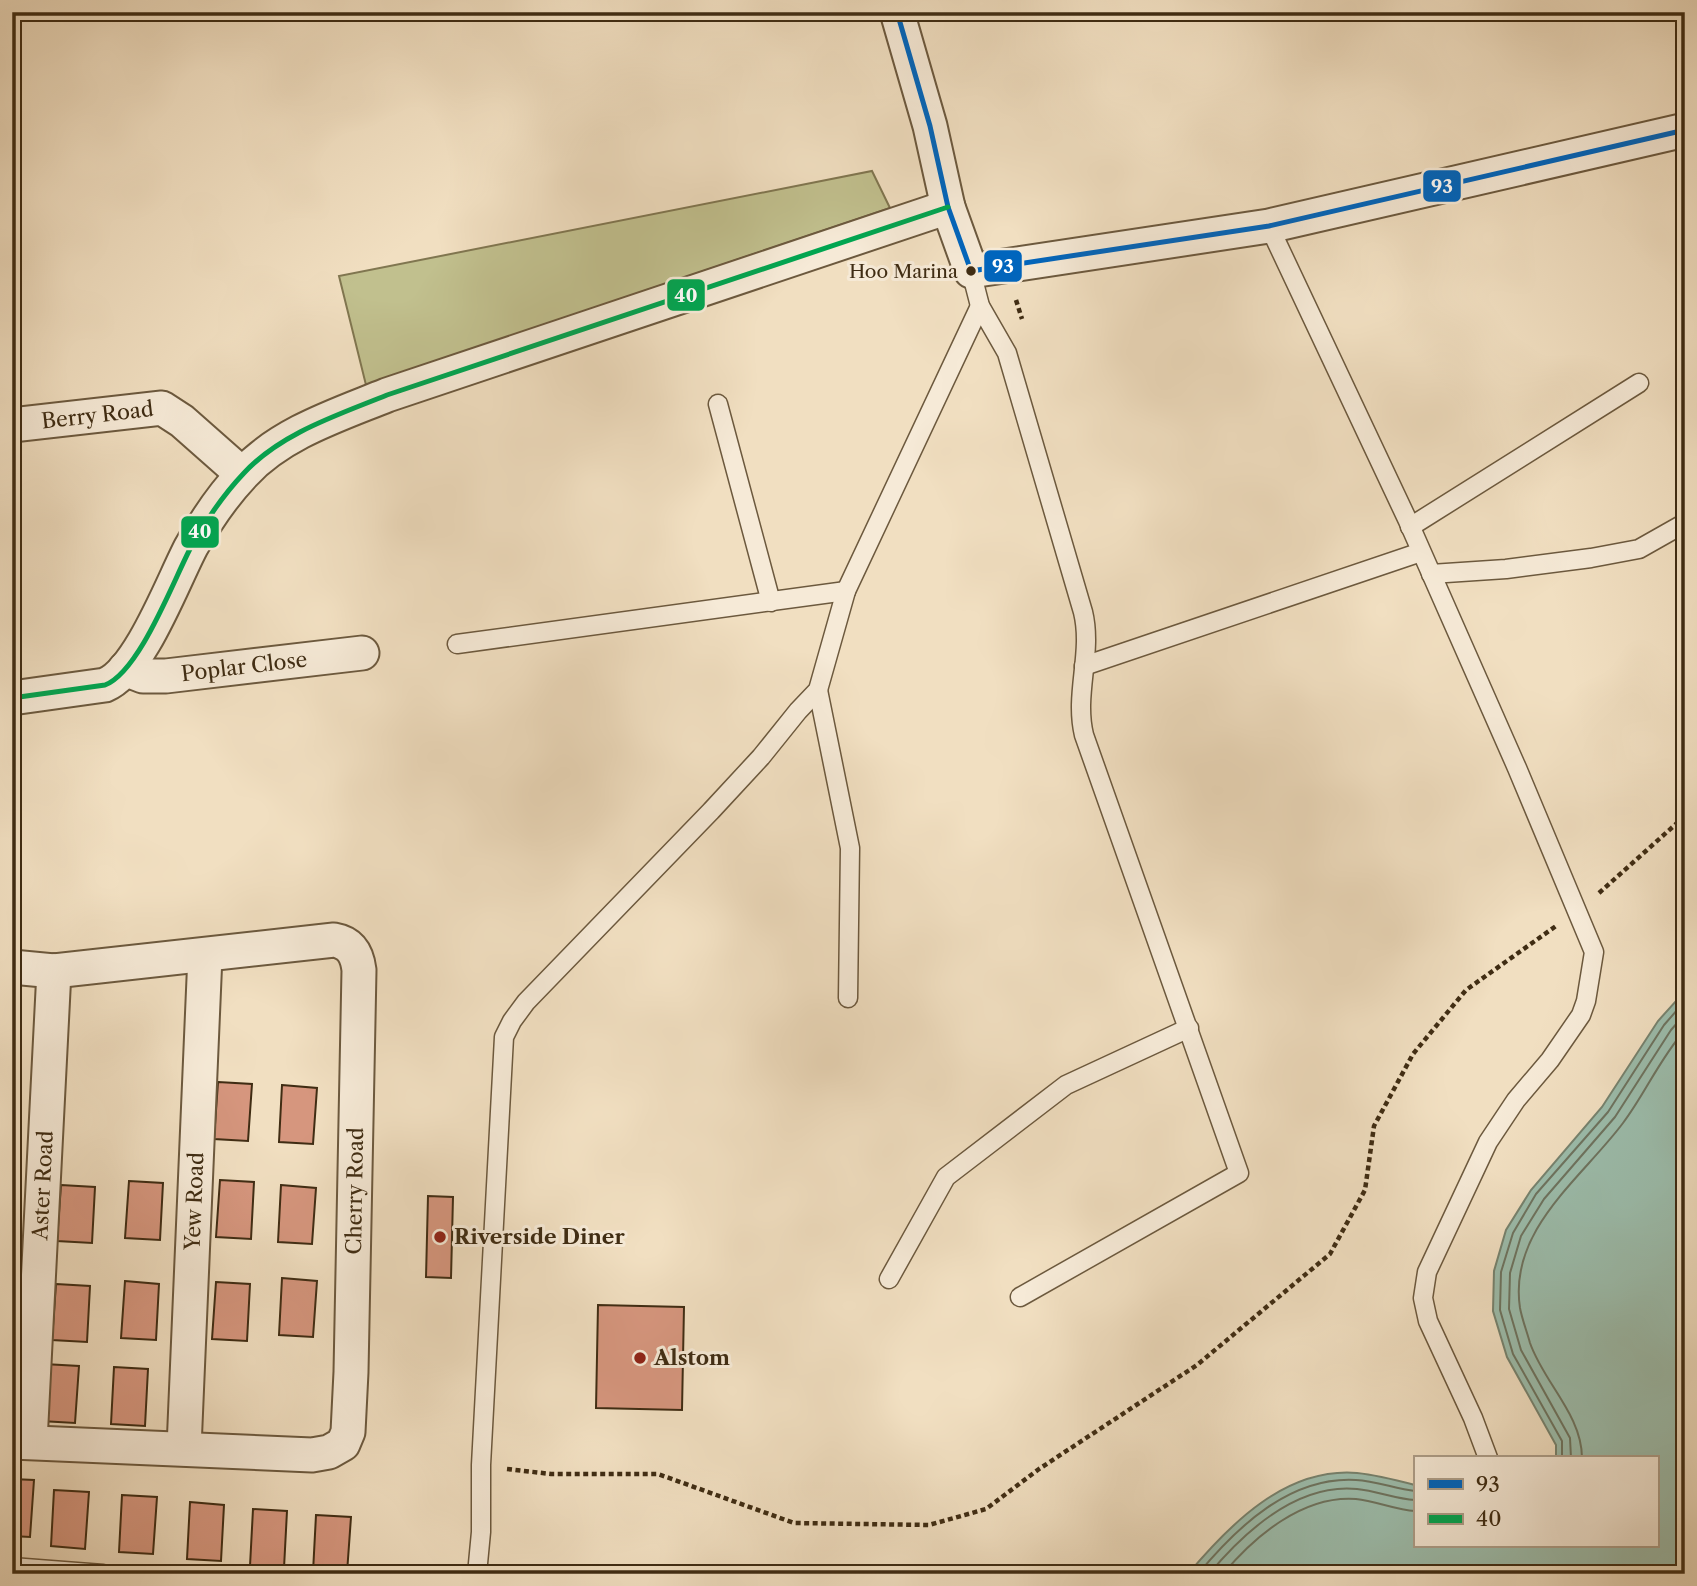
<svg xmlns="http://www.w3.org/2000/svg" width="1697" height="1586" viewBox="0 0 1697 1586" font-family="'Libre Caslon Text',serif">
<style>
.green{fill:#c1c08e;stroke:#807650;stroke-width:2}
.water{fill:#9cbdac;stroke:#77836f;stroke-width:2}
.lines{fill:none;stroke-linecap:round;stroke-linejoin:round}
.shore{stroke:#6e7460;stroke-width:2}
.building{fill:#d6967e;stroke:#3f2c13;stroke-width:2}
.service-casing{stroke:#6c593e;stroke-width:21}
.minor-casing{stroke:#6c593e;stroke-width:37}
.path{stroke:#3f2c13;stroke-width:4.5;stroke-dasharray:5 3.5;stroke-linecap:butt}
.service{stroke:#f6ead7;stroke-width:18}
.minor{stroke:#f6ead7;stroke-width:33}
.bus-1-casing{stroke:#f6ead7;stroke-width:10}
.bus-2-casing{stroke:#f6ead7;stroke-width:10}
.bus-1{stroke:#0065bd;stroke-width:5}
.bus-2{stroke:#00a651;stroke-width:5}
.bus-dot{fill:#3f2c13;stroke:#f6ead7;stroke-width:2.5}
.poi-dot{fill:#8f2418;stroke:#f6ead7;stroke-width:2.5}
.labels{text-anchor:middle;stroke-width:6;stroke-linejoin:round;paint-order:stroke}
.bus-label{font-size:19px;fill:#3f2c13;stroke:#f6ead7;text-anchor:end}
.street-label{font-size:21px;fill:#3f2c13;stroke:#f6ead7}
.poi-label{font-size:21px;font-weight:bold;fill:#3f2c13;stroke:#f6ead7;text-anchor:start}
.line-badge{stroke:#f6ead7;stroke-width:2.5}
.badge-label{font-size:19px;text-anchor:middle;font-weight:bold;fill:#fff}
</style>
<rect width="100%" height="100%" fill="#f1dfc1"/>
<filter id="stains"><feTurbulence type="fractalNoise" baseFrequency=".00286" numOctaves="4"/><feColorMatrix values="0 0 0 0 .2 0 0 0 0 .09 0 0 0 0 .02 0 0 0 .5 -.17"/></filter>
<radialGradient id="worn" r=".72"><stop offset=".6" stop-color="#630" stop-opacity="0"/><stop offset="1" stop-color="#630" stop-opacity=".3"/></radialGradient>
<polygon class="green" points="872,171 890,208 366,385 339,276"/>
<path class="water" d="M 1685,991 L 1685,1574 L 1188,1574 C 1230,1524 1286,1467 1357,1473 C 1377,1475 1396,1480 1415,1485 L 1415,1546 L 1657,1546 L 1657,1458 L 1556,1458 L 1556,1445 L 1507,1357 L 1493,1311 L 1494,1271 L 1506,1230 L 1531,1190 L 1602,1107 L 1658,1021 Z"/>
<g class="lines">
<g class="shore">
<polyline points="1562,1458 1562,1441 1513,1354 1500,1310 1501,1272 1513,1233 1536,1194 1608,1112 1664,1025 1685,1001"/>
<polyline points="1571,1458 1570,1438 1521,1350 1509,1309 1510,1273 1521,1236 1544,1199 1615,1117 1671,1030 1685,1014"/>
<path d="M 1582,1458 C 1582,1415 1544,1383 1530,1343 C 1527,1332 1522,1319 1520,1308 C 1508,1230 1582,1178 1623,1123 C 1645,1094 1660,1058 1685,1030"/>
<path d="M 1198,1574 C 1237,1527 1290,1476 1356,1480 C 1376,1481 1396,1489 1415,1491"/>
<path d="M 1209,1574 C 1245,1531 1297,1483 1357,1489 C 1377,1491 1396,1499 1415,1500"/>
<path d="M 1223,1574 C 1255,1536 1303,1495 1356,1499 C 1376,1501 1396,1510 1415,1511"/>
</g>
</g>
<g class="building">
<polygon points="218,1082 252,1084 248,1141 214,1139"/>
<polygon points="282,1085 317,1088 313,1144 279,1142"/>
<polygon points="220,1180 254,1182 251,1239 216,1237"/>
<polygon points="129,1181 163,1183 160,1240 125,1238"/>
<polygon points="61,1185 95,1187 92,1243 57,1241"/>
<polygon points="281,1185 316,1188 312,1244 278,1242"/>
<polygon points="428,1196 453,1197 451,1278 426,1277"/>
<polygon points="282,1278 317,1281 313,1337 279,1335"/>
<polygon points="125,1281 159,1284 156,1340 121,1338"/>
<polygon points="216,1282 250,1284 247,1341 212,1339"/>
<polygon points="56,1284 90,1286 87,1342 52,1340"/>
<polygon points="598,1305 684,1307 682,1410 596,1408"/>
<polygon points="44,1364 79,1366 75,1423 41,1421"/>
<polygon points="114,1367 148,1369 145,1426 111,1424"/>
<polygon points="12,1479 34,1480 30,1537 12,1536"/>
<polygon points="54,1490 89,1492 85,1549 51,1546"/>
<polygon points="122,1495 157,1497 153,1554 119,1552"/>
<polygon points="190,1502 224,1505 221,1561 187,1559"/>
<polygon points="253,1509 287,1511 284,1568 250,1566"/>
<polygon points="316,1515 351,1517 347,1573 313,1572"/>
</g>
<g class="lines">
<defs>
<g id="service">
<polyline points="1269,226 1408,521 1517,768 1594,952 1586,1001 1581,1015 1550,1060 1516,1100 1488,1142 1427,1272 1423,1298 1428,1321 1473,1418 1488,1458"/>
<path d="M 971,271 L 980,306 L 1007,353 L 1083,612 C 1093,653 1074,694 1084,735 L 1239,1173 L 1020,1297"/>
<polyline points="718,404 771,602"/>
<polyline points="1410,527 1639,383"/>
<polyline points="1431,574 1506,569 1591,558 1639,549 1685,523"/>
<polyline points="457,644 846,591"/>
<polyline points="1084,666 1421,552"/>
<polyline points="818,690 850,848 848,998"/>
<polyline points="889,1279 946,1177 1066,1085 1189,1028"/>
<polyline points="12,1567 103,1574"/>
<polyline points="477,1574 481,1532 481,1465 504,1037 512,1021 526,1002 711,811 761,757 798,711 818,690 846,591 980,306"/>
</g>
<g id="minor">
<polyline points="897,12 930,126 948,207 971,271 1269,226 1685,130"/>
<path id="s1" d="M 12,425 L 162,408 L 182,421 L 242,474"/>
<path id="s2" d="M 125,669 L 143,676 L 166,676 L 362,653"/>
<path d="M 12,698 L 105,685 C 140,671 173,581 191,547 C 205,522 224,494 244,473 C 281,433 338,415 387,395 L 948,207"/>
<path d="M 12,967 L 54,971 L 334,940 C 351,943 357,954 359,970 L 351,1372 L 348,1432 L 343,1444 L 329,1452 L 312,1455 L 12,1442"/>
<path id="s3" d="M 30,1442 L 54,971"/>
<path id="s4" d="M 184,1448 L 205,955"/>
</g>
</defs>
<use href="#service" class="service-casing"/>
<use href="#minor" class="minor-casing"/>
<g class="path">
<polyline points="1016,300 1022,319"/>
<polyline points="1599,893 1676,824 1685,812"/>
<polyline points="507,1469 551,1474 658,1474 794,1523 929,1525 986,1509 1039,1469 1197,1365 1330,1254 1365,1190 1374,1126 1413,1054 1466,990 1556,926"/>
</g>
<use href="#service" class="service"/>
<use href="#minor" class="minor"/>
<defs>
<polyline id="bus-1" points="897,12 930,126 948,207 971,271 1269,226 1685,130"/>
<path id="bus-2" d="M 12,698 L 105,685 C 140,671 173,581 191,547 C 205,522 224,494 244,473 C 281,433 338,415 387,395 L 948,207"/>
</defs>
<use href="#bus-1" class="bus-1-casing"/>
<use href="#bus-2" class="bus-2-casing"/>
<use href="#bus-1" class="bus-1"/>
<use href="#bus-2" class="bus-2"/>
</g>
<circle class="bus-dot" cx="971" cy="271" r="6"/>
<g class="poi-dot">
<circle cx="440" cy="1237" r="7"/>
<circle cx="640" cy="1358" r="7"/>
</g>
<g class="labels">
<g class="bus-label">
<text x="958" y="278">Hoo Marina</text>
</g>
<g class="street-label">
<text dy="7" stroke="none"><textPath href="#s1" startOffset="86">Berry Road</textPath></text>
<text dy="7" stroke="none"><textPath href="#s2" startOffset="121">Poplar Close</textPath></text>
<text dy="7" stroke="none"><textPath href="#s3" startOffset="257">Aster Road</textPath></text>
<text transform="translate(355 1191) rotate(-89)" y="7">Cherry Road</text>
<text dy="7" stroke="none"><textPath href="#s4" startOffset="247">Yew Road</textPath></text>
</g>
<g class="poi-label">
<text x="454" y="1244">Riverside Diner</text>
<text x="654" y="1365">Alstom</text>
</g>
</g>
<g class="line-badge">
<rect x="1422" y="169" width="40" height="34" rx="7" fill="#0065bd"/>
<rect x="983" y="249" width="40" height="34" rx="7" fill="#0065bd"/>
<rect x="666" y="278" width="40" height="34" rx="7" fill="#00a651"/>
<rect x="180" y="515" width="40" height="34" rx="7" fill="#00a651"/>
</g>
<g class="badge-label">
<text x="1442" y="193">93</text>
<text x="1003" y="273">93</text>
<text x="686" y="302">40</text>
<text x="200" y="538">40</text>
</g>
<rect width="1697" height="1586" fill="none" stroke="#f1dfc1" stroke-width="42"/>
<rect x="14" y="14" width="1669" height="1558" fill="none" stroke="#3f2c13" stroke-width="3.5"/>
<rect x="21" y="21" width="1655" height="1544" fill="none" stroke="#3f2c13" stroke-width="2"/>
<rect x="1414" y="1456" width="245" height="91" fill="#f6ead7" stroke="#ad9e89" stroke-width="2"/>
<rect x="1428" y="1479" width="35" height="10" fill="#0065bd" stroke="#ad9e89" stroke-width="2"/>
<text x="1476" y="1492" font-size="21" fill="#3f2c13">93</text>
<rect x="1428" y="1514" width="35" height="10" fill="#00a651" stroke="#ad9e89" stroke-width="2"/>
<text x="1476" y="1526" font-size="21" fill="#3f2c13">40</text>
<rect width="100%" height="100%" filter="url(#stains)"/>
<rect width="100%" height="100%" fill="url(#worn)"/>
</svg>
